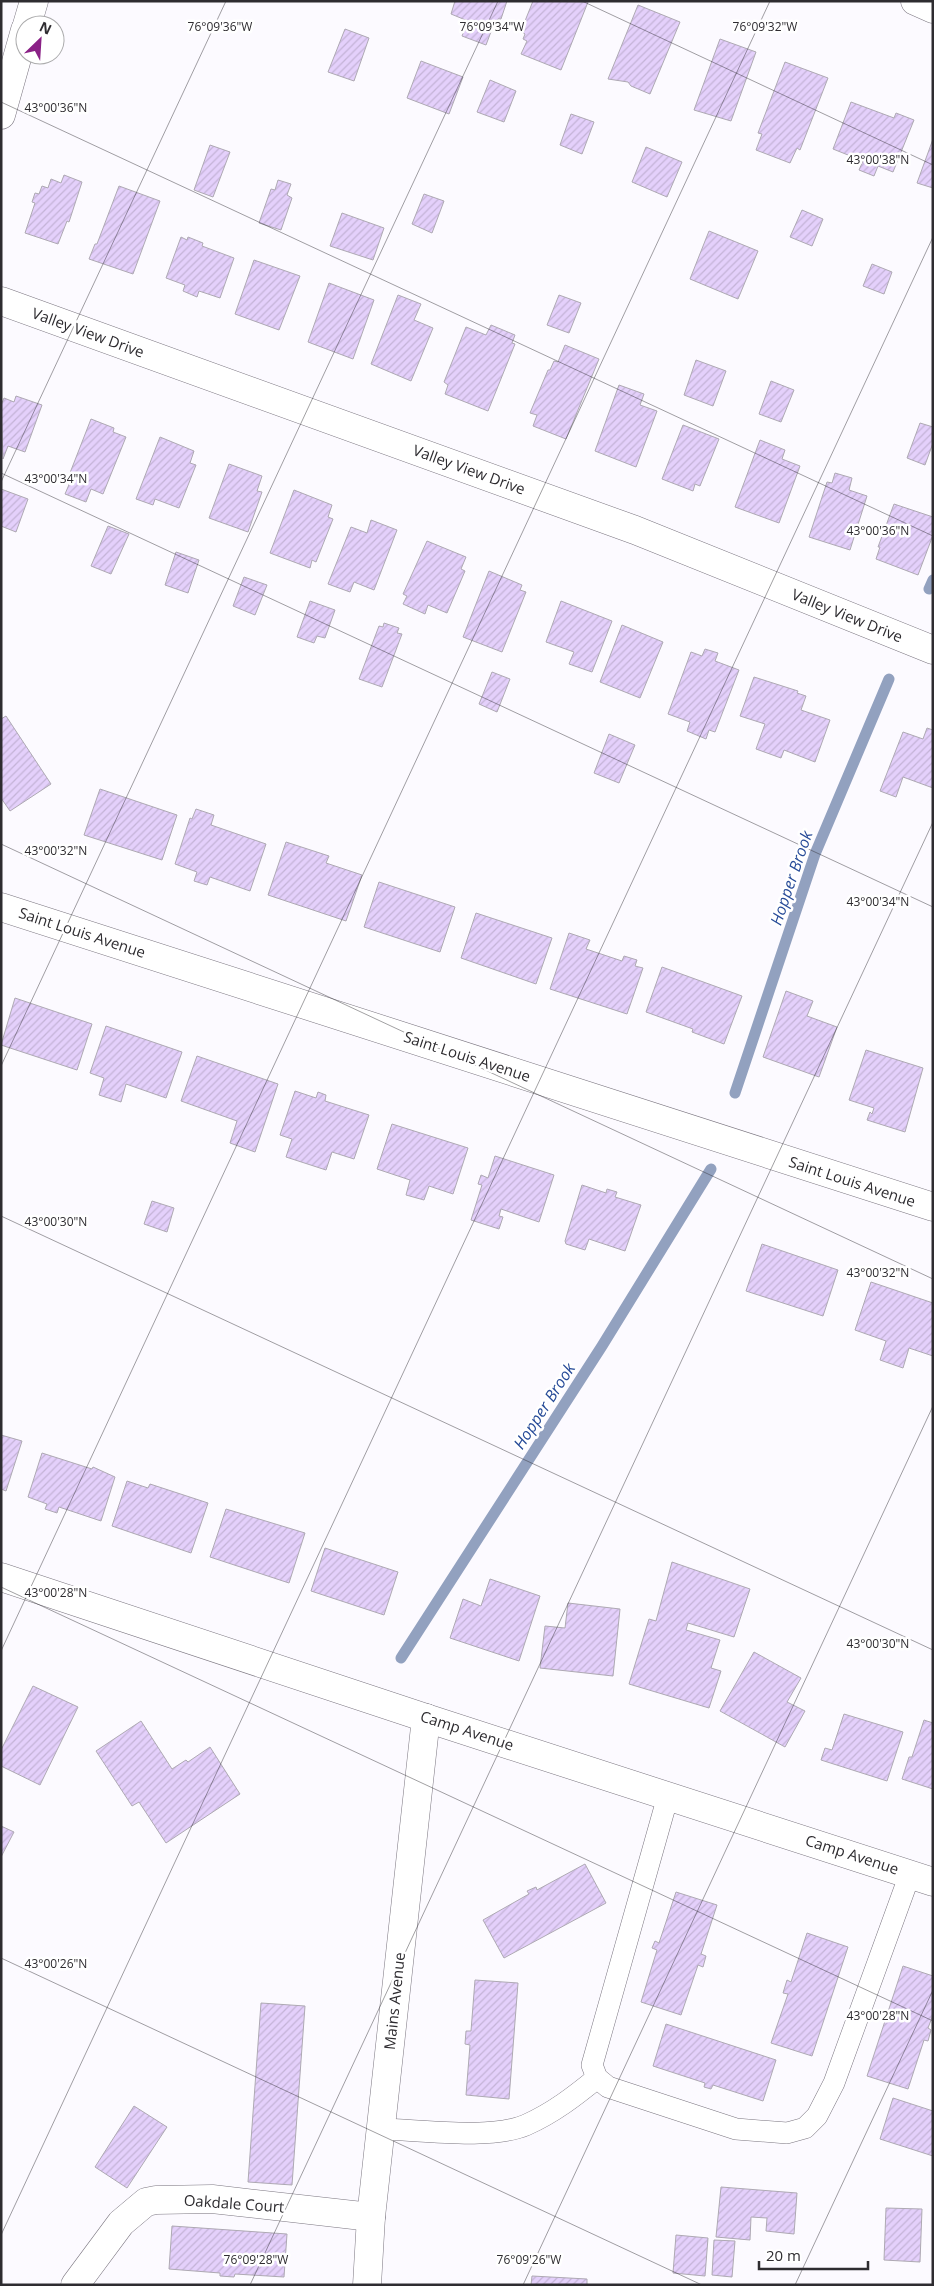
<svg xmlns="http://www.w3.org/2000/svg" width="934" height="2286" viewBox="0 0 934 2286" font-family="'Open Sans',sans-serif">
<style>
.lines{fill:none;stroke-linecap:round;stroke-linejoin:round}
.stream{stroke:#92a1bf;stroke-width:11}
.building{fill:url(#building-hatch);stroke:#aea9b3}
.service-casing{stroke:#7b7680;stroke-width:22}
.minor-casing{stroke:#7b7680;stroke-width:29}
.service{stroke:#fff;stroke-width:21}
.minor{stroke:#fff;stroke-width:28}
.ticks{fill:none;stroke:#2e2c30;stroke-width:1;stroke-opacity:0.45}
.labels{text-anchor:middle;stroke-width:5;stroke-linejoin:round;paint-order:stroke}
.street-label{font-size:15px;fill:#2e2c30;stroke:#fff}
.water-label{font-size:16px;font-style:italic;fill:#274b98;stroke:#fff}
.ticks-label{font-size:12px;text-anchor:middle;fill:#2e2c30;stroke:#fff;stroke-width:5;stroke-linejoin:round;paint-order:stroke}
</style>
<defs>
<pattern id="building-hatch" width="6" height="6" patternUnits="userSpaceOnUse" patternTransform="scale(1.25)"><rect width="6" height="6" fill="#e4d0fb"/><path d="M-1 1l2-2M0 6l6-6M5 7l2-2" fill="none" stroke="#c4b3d7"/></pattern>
</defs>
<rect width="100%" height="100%" fill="#fcfaff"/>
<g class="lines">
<g class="stream">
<polyline points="929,589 933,580"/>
<polyline points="735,1093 815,854 889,679"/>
<polyline points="401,1658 602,1346 711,1169"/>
</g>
</g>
<g class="building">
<polygon points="455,1 507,1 501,19 498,19 494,30 492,29 486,45 462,36 468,21 451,14"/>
<polygon points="533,1 588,2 561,70 521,54 527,41 523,39 525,34 521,31"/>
<polygon points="638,5 680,22 650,94 631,86 628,82 608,79"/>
<polygon points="345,29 369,38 354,81 328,72"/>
<polygon points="720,39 756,52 731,121 694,110"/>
<polygon points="421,61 463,77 449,114 407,98"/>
<polygon points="785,62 828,78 800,150 797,148 790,163 756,150 762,134 758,133"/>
<polygon points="490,80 516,91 504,122 477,112"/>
<polygon points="851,102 894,118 896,113 914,120 893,172 878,166 874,176 859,170 863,161 833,149"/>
<polygon points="571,114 594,122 582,154 560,145"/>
<polygon points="933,139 933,188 917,183"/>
<polygon points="210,145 230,152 213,197 194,190"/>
<polygon points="646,147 682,162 667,197 632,182"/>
<polygon points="64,175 82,182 69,222 67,221 58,244 25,233 35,203 32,202 35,193 39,194 42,186 48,188 51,179 61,183"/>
<polygon points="278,180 291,184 287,195 292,198 281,230 259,223 271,189 275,190"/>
<polygon points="119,186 160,201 133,274 89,259 95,244 97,244"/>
<polygon points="424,194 444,201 432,233 412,224"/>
<polygon points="802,210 823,219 812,246 790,237"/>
<polygon points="342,213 384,228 373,260 330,246"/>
<polygon points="709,231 758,251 738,299 690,279"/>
<polygon points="181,237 187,240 188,237 203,243 202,246 234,258 220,298 199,291 197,297 183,291 185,285 166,278"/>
<polygon points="254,260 300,276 279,330 235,314"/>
<polygon points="872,264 892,272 884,294 863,286"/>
<polygon points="329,283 374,300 353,359 308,342"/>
<polygon points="398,295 421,304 414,320 433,328 411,381 371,364"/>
<polygon points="559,295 581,303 569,333 547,325"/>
<polygon points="491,325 515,335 512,343 515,344 488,411 445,394 448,385 444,382 466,327 486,335"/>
<polygon points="565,345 599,359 566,439 533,426 537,415 530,413 548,370 550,370 554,361 558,362"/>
<polygon points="696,360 726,371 713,406 684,395"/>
<polygon points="771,381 794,390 781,422 759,414"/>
<polygon points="619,385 644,394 640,405 657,411 636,467 595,451"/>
<polygon points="16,396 42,405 25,452 8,446 3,459 1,405 4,398 14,402"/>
<polygon points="91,419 114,428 113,432 126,437 103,494 91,489 86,502 65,494 71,480 68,478"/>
<polygon points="920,423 933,427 933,443 925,465 907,458"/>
<polygon points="683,425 719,439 700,486 695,484 693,491 662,479"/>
<polygon points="160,437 194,451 190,463 196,465 179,508 155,499 153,505 136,499"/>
<polygon points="760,440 785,450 782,459 800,466 779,523 735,507"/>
<polygon points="229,464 262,476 257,491 262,492 248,532 209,518"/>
<polygon points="835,473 852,478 849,490 867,496 850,550 809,537 827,482 832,483"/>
<polygon points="1,489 28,499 16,532 1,526"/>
<polygon points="294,490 332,505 328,517 333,519 316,562 312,560 310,568 270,553"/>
<polygon points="894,504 933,517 933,535 918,575 876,559 880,547 878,547"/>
<polygon points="371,520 397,530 374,590 354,582 350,592 328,584 351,527 367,533"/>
<polygon points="108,526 129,534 111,574 91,566"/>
<polygon points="427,541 466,557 461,569 465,571 447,613 428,605 425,614 403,604 407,596 403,594"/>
<polygon points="176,552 199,560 188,593 165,585"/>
<polygon points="489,571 522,585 520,590 526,592 502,652 463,637"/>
<polygon points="244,577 267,585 255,615 233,606"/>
<polygon points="310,601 335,610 325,638 317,636 314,643 297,637"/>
<polygon points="561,601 612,621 592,672 569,664 574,652 546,642"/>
<polygon points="384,623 399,628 397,633 402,634 382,687 359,679 379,626 383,627"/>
<polygon points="622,625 663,642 640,698 600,682"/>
<polygon points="705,649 718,653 715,661 739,670 715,732 709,730 706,739 687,731 690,722 668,714 691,652 702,656"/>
<polygon points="492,672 510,679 497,712 479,704"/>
<polygon points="754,677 798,691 797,693 806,696 801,710 830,720 815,762 784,750 781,758 756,749 765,724 740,716"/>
<polygon points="6,716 51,784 10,811 1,798 1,719"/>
<polygon points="927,728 933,730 933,788 903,777 896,797 880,791 903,732 923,739"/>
<polygon points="609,734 635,745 619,783 594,773"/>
<polygon points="100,789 177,815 162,860 84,835"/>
<polygon points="196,809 214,815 211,825 266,844 250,891 210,877 207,885 194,881 197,872 175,864 190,818 192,819"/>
<polygon points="286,842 329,856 326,863 362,875 346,921 268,895"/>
<polygon points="379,882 455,907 440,952 364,927"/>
<polygon points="476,913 552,938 536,984 461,958"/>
<polygon points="569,933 590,940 586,949 622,961 624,956 637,960 635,966 643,968 627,1014 550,989"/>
<polygon points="662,967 742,996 724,1044 692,1032 693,1029 646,1012"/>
<polygon points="786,991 813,1001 807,1016 837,1027 819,1077 763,1057"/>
<polygon points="15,998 92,1024 77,1070 1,1045"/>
<polygon points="106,1026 182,1052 166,1098 126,1084 121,1102 99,1095 104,1078 90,1073"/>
<polygon points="866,1050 923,1068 905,1132 867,1120 870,1112 872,1114 874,1108 849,1100"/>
<polygon points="197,1056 278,1084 255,1152 230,1143 237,1121 181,1101"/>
<polygon points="295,1091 316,1098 318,1092 326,1095 325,1101 369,1115 354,1159 332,1152 326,1170 286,1157 292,1139 280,1135"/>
<polygon points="392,1124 468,1148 453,1194 429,1186 424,1200 406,1195 410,1180 377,1169"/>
<polygon points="495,1156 554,1175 539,1222 501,1209 499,1216 503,1217 499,1229 471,1220 482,1185 478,1184 481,1175 488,1178"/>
<polygon points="582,1185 606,1193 607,1189 617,1192 615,1197 641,1205 625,1251 589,1239 585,1250 566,1244 565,1241"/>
<polygon points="152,1201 174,1208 167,1232 144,1224"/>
<polygon points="762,1244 838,1270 823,1316 746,1291"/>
<polygon points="871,1282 933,1303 933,1356 909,1348 903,1368 880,1360 886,1341 855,1330"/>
<polygon points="1,1435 22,1441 6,1491 1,1489"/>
<polygon points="42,1453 92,1469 93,1467 115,1477 101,1521 59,1507 57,1513 45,1509 47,1504 28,1497"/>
<polygon points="127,1481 148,1488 150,1484 208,1503 191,1553 112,1526"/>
<polygon points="226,1509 305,1533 289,1583 210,1557"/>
<polygon points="325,1548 398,1572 384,1615 311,1591"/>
<polygon points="672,1562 750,1589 734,1637 688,1623 686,1630 720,1640 711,1668 721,1671 709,1708 629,1684 649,1619 656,1621"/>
<polygon points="490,1579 540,1596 519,1661 450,1638 463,1599 481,1606"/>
<polygon points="568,1603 620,1609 613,1676 540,1668 545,1626 565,1628"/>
<polygon points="754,1652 801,1678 787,1702 805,1711 785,1747 720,1711"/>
<polygon points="33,1686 78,1707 40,1785 1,1766 1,1750"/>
<polygon points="844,1714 903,1732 887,1781 821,1760 825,1748 832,1750"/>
<polygon points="924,1720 933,1723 933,1789 902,1779 909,1757 912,1757"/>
<polygon points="141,1721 172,1769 186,1760 188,1762 210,1747 240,1794 166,1843 139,1802 132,1806 96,1751"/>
<polygon points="1,1826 14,1832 1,1857"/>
<polygon points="585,1864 606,1903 504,1958 483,1920 529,1894 527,1891 536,1887 537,1890"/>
<polygon points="676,1892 717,1905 701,1954 706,1956 703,1967 698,1965 681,2015 641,2002 657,1950 652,1948 655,1941 659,1943"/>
<polygon points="807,1933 848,1947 812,2056 771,2043 788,1994 783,1993 787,1980 791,1982"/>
<polygon points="903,1966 933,1976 933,2015 928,2028 931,2030 928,2041 924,2040 908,2089 867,2076"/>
<polygon points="475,1980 518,1983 509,2099 466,2095 470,2045 465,2044 466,2031 471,2031"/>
<polygon points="261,2003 305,2006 292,2185 248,2182"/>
<polygon points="666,2024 776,2060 763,2101 713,2085 711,2089 704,2087 705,2083 653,2066"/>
<polygon points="893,2098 933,2111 933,2156 880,2139"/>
<polygon points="134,2106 167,2127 127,2188 95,2167"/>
<polygon points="721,2187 797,2193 794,2234 766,2231 767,2218 751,2217 750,2240 716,2237"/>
<polygon points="886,2208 922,2209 920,2262 884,2260"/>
<polygon points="172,2226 287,2234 284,2277 235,2274 234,2277 220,2276 220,2273 169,2269"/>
<polygon points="676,2235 708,2238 705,2276 673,2273"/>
<polygon points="714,2240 735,2241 732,2277 712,2275"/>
<polygon points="532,2276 587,2279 587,2285 531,2285"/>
</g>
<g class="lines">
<defs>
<g id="service">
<polyline points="668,1796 592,2065 597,2078 608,2087 736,2129 787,2133 805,2128 817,2116 834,2083 910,1874"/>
<path d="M 381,2129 C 421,2130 491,2140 526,2125 C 553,2113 575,2096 597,2078"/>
</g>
<g id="minor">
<polyline points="915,1 933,9"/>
<polyline points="27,25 34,1"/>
<polyline points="1,115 25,30"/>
<polyline points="1,301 635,530 933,650"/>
<polyline points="1,907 933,1207"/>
<polyline points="1,1577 426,1718 933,1882"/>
<polyline points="75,2285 121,2223 146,2202 156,2200 212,2199 371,2217"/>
<polyline points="367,2285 371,2217 426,1718"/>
</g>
</defs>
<use href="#service" class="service-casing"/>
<use href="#minor" class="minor-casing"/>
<use href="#service" class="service"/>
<use href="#minor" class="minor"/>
</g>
<path class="ticks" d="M 582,1 L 933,165M 1,102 L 933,536M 1,473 L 933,907M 1,482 L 226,1M 1,844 L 933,1279M 1,1066 L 498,1M 1,1216 L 933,1650M 1,1587 L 933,2021M 1,1651 L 770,1M 1,1958 L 702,2285M 1,2235 L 933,237M 250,2285 L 933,822M 523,2285 L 933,1406M 795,2285 L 933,1990"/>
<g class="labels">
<g class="street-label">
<text transform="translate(88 333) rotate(20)" y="5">Valley View Drive</text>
<text transform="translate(469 470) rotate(20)" y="5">Valley View Drive</text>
<text transform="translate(847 616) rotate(22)" y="5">Valley View Drive</text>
<text transform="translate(82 933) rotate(18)" y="5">Saint Louis Avenue</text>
<text transform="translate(467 1057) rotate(18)" y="5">Saint Louis Avenue</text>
<text transform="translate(852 1182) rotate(18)" y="5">Saint Louis Avenue</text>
<text transform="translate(467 1731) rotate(18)" y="5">Camp Avenue</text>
<text transform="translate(852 1855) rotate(18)" y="5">Camp Avenue</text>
<text transform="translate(395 2001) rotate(-84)" y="5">Mains Avenue</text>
<text transform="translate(234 2204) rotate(4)" y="5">Oakdale Court</text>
</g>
<g class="water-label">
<text transform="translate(791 878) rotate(-71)" y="6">Hopper Brook</text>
<text transform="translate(544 1406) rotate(-57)" y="6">Hopper Brook</text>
</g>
</g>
<g class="ticks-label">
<text x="220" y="31">76°09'36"W</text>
<text x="492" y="31">76°09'34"W</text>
<text x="765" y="31">76°09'32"W</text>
<text x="56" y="112">43°00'36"N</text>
<text x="878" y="164">43°00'38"N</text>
<text x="56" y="483">43°00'34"N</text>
<text x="878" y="535">43°00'36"N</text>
<text x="56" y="855">43°00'32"N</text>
<text x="878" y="906">43°00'34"N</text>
<text x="56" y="1226">43°00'30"N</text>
<text x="878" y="1277">43°00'32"N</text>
<text x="56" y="1597">43°00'28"N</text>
<text x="878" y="1648">43°00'30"N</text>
<text x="56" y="1968">43°00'26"N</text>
<text x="878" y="2020">43°00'28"N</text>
<text x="256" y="2264">76°09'28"W</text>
<text x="529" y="2264">76°09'26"W</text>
</g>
<rect width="934" height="2286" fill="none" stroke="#2e2c30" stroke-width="5"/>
<g transform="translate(40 40) rotate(25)"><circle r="24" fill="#ffffff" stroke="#ababac"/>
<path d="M0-4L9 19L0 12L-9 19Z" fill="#8a2186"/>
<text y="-8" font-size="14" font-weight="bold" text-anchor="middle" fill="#2e2c30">N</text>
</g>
<path d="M759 2261v8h109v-8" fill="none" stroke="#2e2c30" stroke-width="2.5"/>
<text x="766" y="2261" font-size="15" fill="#2e2c30" stroke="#ffffff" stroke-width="4" paint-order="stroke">20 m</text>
</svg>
